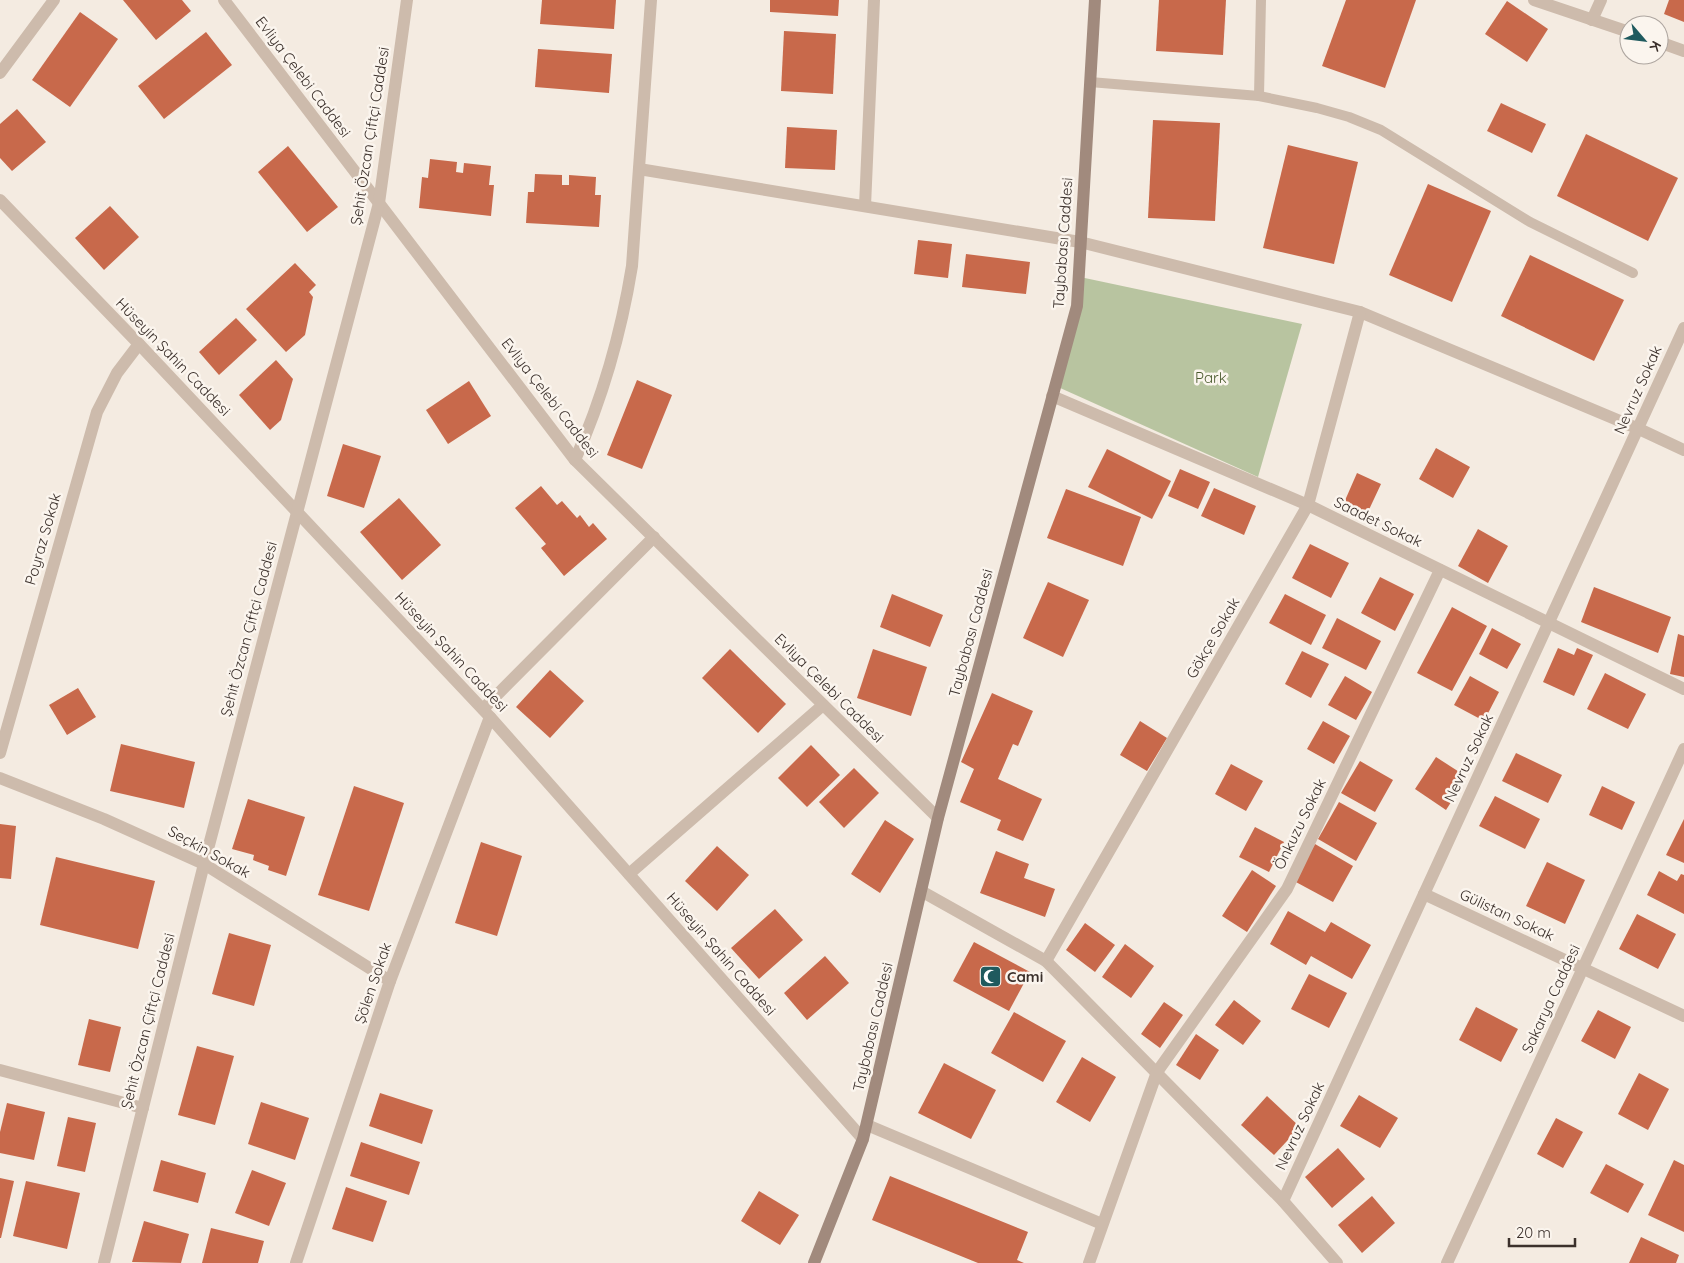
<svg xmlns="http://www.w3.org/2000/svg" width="1684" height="1263" viewBox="0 0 1684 1263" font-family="Quicksand,sans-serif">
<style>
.green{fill:#b8c4a0}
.building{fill:#c8694b}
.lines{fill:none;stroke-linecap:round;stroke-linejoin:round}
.lane{stroke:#cdbbac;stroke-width:10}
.street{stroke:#cdbbac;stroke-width:12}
.secondary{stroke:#a18a7d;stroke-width:12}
.labels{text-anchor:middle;stroke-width:5;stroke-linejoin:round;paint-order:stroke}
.street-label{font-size:15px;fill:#3b302b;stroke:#fbf5ee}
.park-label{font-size:15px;fill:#4a5a2e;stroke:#fbf5ee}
.poi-label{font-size:15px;font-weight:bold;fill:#3b302b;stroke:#fbf5ee;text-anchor:start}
</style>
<rect width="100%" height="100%" fill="#f4ebe1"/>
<polygon class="green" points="1080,277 1302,324 1258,477 1058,387"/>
<g class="building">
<polygon points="123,0 182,0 191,11 156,40"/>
<polygon points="542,0 616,0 614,29 540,24"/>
<polygon points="770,0 839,0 838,16 770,12"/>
<polygon points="1159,0 1226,0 1223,55 1156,51"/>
<polygon points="1346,0 1416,0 1385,88 1322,66"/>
<polygon points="1669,0 1684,0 1684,22 1664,14"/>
<polygon points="1507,1 1548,29 1527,62 1485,34"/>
<polygon points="80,12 118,39 70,107 32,80"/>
<polygon points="784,31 836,34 833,94 781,91"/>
<polygon points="206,32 232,65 164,119 138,86"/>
<polygon points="538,49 612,54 609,93 535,87"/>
<polygon points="1501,103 1546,124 1532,153 1487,131"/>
<polygon points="17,109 46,142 12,171 0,158 0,124"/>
<polygon points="1153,120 1220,123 1215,221 1148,218"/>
<polygon points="787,127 837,130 835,170 785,168"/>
<polygon points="1586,134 1678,178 1648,241 1557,196"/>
<polygon points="1288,145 1358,162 1334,264 1263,248"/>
<polygon points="288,146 338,207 307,232 258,172"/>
<polygon points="430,159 457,162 456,172 463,173 464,163 491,166 489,185 494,185 491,216 419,208 422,177 428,178"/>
<polygon points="535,174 562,175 562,185 569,185 569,175 596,177 595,195 601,195 599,227 526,223 528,192 534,192"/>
<polygon points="1428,184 1491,211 1452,302 1389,275"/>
<polygon points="110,206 139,237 104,270 75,238"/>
<polygon points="918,240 952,244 948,278 914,274"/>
<polygon points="966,254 1030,262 1026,294 962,287"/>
<polygon points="1530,255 1624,300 1594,361 1501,316"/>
<polygon points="295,263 316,285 309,292 313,297 305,335 286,352 246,309"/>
<polygon points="236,318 257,340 219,375 199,352"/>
<polygon points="276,360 293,379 281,420 270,430 239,395"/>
<polygon points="637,380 672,395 642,469 607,455"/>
<polygon points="469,381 491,416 448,444 426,410"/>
<polygon points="343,444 381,456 364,508 327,496"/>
<polygon points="1436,448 1470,467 1453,498 1419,479"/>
<polygon points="1107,449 1171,481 1152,519 1088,487"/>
<polygon points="1180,469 1210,482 1198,509 1168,496"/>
<polygon points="1357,473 1381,484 1366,516 1343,505"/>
<polygon points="541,486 557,505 562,501 577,518 580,515 589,527 593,523 607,539 564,576 541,548 546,544 515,508"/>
<polygon points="1214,488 1256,506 1244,535 1201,516"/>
<polygon points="1066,489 1141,517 1123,566 1047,538"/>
<polygon points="399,498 441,545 402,580 360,532"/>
<polygon points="1478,529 1508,546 1488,583 1458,566"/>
<polygon points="1310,544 1349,563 1331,598 1292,578"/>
<polygon points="1380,577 1414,594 1395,631 1361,613"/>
<polygon points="1048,582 1089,600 1063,657 1023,638"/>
<polygon points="1594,587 1671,617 1658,653 1581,622"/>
<polygon points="892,594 943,615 930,647 880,627"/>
<polygon points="1285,594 1326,615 1311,645 1269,623"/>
<polygon points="1452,607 1487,626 1452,691 1417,673"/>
<polygon points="1337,618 1381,641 1366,670 1322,648"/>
<polygon points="1492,628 1521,644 1507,669 1479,654"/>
<polygon points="1678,634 1684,636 1684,677 1670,674"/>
<polygon points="1558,648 1574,655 1577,648 1593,655 1574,696 1543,682"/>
<polygon points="730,649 786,704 758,733 702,678"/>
<polygon points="873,649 927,667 911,716 857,698"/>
<polygon points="1302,651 1329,664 1311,698 1285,684"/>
<polygon points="550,670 584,701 550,738 516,707"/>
<polygon points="1605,673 1646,694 1628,729 1587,709"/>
<polygon points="1345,676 1372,692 1356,720 1328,705"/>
<polygon points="1470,676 1499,692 1484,721 1454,705"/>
<polygon points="78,688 96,717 67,735 49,705"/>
<polygon points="992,693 1033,711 1018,746 1013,744 998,779 1042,799 1023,841 997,830 1001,820 960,802 974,769 961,762"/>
<polygon points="1140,721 1167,738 1147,771 1120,755"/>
<polygon points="1323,721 1350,736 1334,764 1307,749"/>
<polygon points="121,744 195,762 184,808 110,791"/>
<polygon points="811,745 840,775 807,807 778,778"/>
<polygon points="1516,753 1562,775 1548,803 1502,781"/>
<polygon points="1436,757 1467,777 1446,810 1415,789"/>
<polygon points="1360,761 1393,780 1375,812 1341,793"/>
<polygon points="1231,764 1263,781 1246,811 1215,794"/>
<polygon points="854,768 879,793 844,828 819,802"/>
<polygon points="354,786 404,803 369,911 318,895"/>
<polygon points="1602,786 1635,802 1622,830 1589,815"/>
<polygon points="1495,796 1540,819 1525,849 1479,826"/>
<polygon points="248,799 305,817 286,876 268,870 269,866 253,860 254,855 232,849"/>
<polygon points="1339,802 1377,823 1356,861 1318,839"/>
<polygon points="1684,819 1684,863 1666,855"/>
<polygon points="885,820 914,839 880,893 851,874"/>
<polygon points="0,824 16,826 11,879 0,878"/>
<polygon points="1255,827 1284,842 1269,872 1239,857"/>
<polygon points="481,842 522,856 497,936 455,923"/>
<polygon points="1315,844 1353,866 1333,902 1294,881"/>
<polygon points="717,846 749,875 717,911 685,881"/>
<polygon points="996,851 1029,864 1024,878 1055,889 1045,917 980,893"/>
<polygon points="56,857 155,881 138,949 40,925"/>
<polygon points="1547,862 1585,880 1565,924 1526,906"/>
<polygon points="1252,870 1276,886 1247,932 1222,916"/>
<polygon points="1659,871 1677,881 1681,874 1684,875 1684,914 1647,895"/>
<polygon points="775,909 803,940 759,979 731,948"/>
<polygon points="1288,911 1325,932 1331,922 1371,945 1352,979 1311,956 1306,965 1270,944"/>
<polygon points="1637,914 1676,934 1658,969 1619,949"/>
<polygon points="1085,923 1115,945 1095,972 1066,950"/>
<polygon points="229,933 271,945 254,1006 212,994"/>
<polygon points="974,942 1030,972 1009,1011 953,981"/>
<polygon points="1125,944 1154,966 1131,998 1102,977"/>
<polygon points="825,956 849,983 807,1020 784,993"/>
<polygon points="1309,974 1347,993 1329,1028 1291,1009"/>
<polygon points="1234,1000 1261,1021 1243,1045 1215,1025"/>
<polygon points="1164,1002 1183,1015 1160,1048 1141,1034"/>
<polygon points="1476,1007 1518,1029 1501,1062 1459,1040"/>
<polygon points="1598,1010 1631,1027 1615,1059 1581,1041"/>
<polygon points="1014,1012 1066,1041 1043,1082 991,1053"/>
<polygon points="89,1019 121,1027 110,1072 78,1065"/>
<polygon points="1196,1034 1219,1050 1200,1080 1176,1065"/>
<polygon points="197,1046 234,1056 215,1125 178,1115"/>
<polygon points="1082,1057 1116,1077 1090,1122 1056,1102"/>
<polygon points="944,1063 996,1090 971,1139 918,1113"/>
<polygon points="1639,1073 1669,1089 1648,1130 1618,1114"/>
<polygon points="380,1093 433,1110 422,1144 369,1126"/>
<polygon points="1359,1095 1398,1118 1380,1148 1340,1126"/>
<polygon points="1267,1096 1300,1127 1274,1155 1241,1125"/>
<polygon points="261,1102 309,1118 295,1160 248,1144"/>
<polygon points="7,1103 45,1112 34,1160 0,1153 0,1132"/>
<polygon points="68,1117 96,1123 85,1172 57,1166"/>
<polygon points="1556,1118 1583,1132 1563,1168 1537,1154"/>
<polygon points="361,1142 420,1162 409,1195 350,1176"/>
<polygon points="1338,1148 1365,1179 1332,1208 1305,1177"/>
<polygon points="161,1160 206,1173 198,1203 153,1191"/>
<polygon points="1674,1160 1684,1165 1684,1232 1648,1215"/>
<polygon points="1606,1164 1644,1184 1628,1213 1590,1193"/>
<polygon points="252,1170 286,1183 269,1226 235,1213"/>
<polygon points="890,1176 1028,1232 1017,1260 1024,1263 978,1263 872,1220"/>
<polygon points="0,1178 14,1181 1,1238 0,1238"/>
<polygon points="26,1181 80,1193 67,1249 13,1236"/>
<polygon points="346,1187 387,1201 373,1242 332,1229"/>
<polygon points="759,1191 799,1215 780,1245 741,1221"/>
<polygon points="1372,1196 1395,1223 1362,1253 1338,1225"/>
<polygon points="144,1221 189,1234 181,1263 132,1262"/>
<polygon points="211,1228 264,1241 258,1263 202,1263"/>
<polygon points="1641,1237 1679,1255 1676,1263 1629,1263"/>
</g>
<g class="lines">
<g class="lane">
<polyline points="1090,82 1259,96 1317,108 1349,117 1381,130 1530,222 1633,273"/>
<polyline points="1259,96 1261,0"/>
</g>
<g class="street">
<polyline points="224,0 575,460 938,818"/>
<polyline points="1534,0 1629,32"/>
<polyline points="1592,20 1601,0"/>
<polyline points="1659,42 1684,51"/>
<polyline points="0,73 54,0"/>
<polyline points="639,169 1080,242 1360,312 1639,429 1684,450"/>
<polyline points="0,200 139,344 490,717 863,1139"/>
<polyline points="865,206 874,0"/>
<polyline points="1052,396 1308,505 1684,689"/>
<path d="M 575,460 C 603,397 621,334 632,266 L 651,0"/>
<polyline points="483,709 654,537"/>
<polyline points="0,753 97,412 117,373 139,344"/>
<polyline points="0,778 104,819 204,864 390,981"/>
<polyline points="629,874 823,705"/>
<polyline points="921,891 1046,961 1283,1201 1337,1263"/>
<polyline points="1424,894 1684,1016"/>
<polyline points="1046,961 1308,505 1360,312"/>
<polyline points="0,1070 143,1108"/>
<polyline points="867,1125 1102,1224"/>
<polyline points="1283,1201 1684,328"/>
<polyline points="104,1263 204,864 379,203 407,0"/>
<polyline points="296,1263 390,981 490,717"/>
<polyline points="1089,1263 1157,1072 1287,889 1440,570"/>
<polyline points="1447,1263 1684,749"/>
</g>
<polyline class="secondary" points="814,1263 863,1139 938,818 1077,306 1095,0"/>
</g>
<defs>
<symbol id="mosque-square" viewBox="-11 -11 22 22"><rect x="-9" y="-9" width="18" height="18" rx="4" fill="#1f5a5e" stroke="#fbf5ee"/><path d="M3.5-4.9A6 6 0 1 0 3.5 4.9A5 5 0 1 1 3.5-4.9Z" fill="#fff"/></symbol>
</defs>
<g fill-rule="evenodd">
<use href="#mosque-square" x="978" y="964" width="25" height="25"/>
</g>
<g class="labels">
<g class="street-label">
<text transform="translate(303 77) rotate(53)" y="5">Evliya Çelebi Caddesi</text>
<text transform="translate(370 136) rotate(-81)" y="5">Şehit Özcan Çiftçi Caddesi</text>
<text transform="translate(1063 243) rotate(-86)" y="5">Taybabası Caddesi</text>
<text transform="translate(173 357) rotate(46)" y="5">Hüseyin Şahin Caddesi</text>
<text transform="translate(1638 390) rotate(-66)" y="5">Nevruz Sokak</text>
<text transform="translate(550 398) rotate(52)" y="5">Evliya Çelebi Caddesi</text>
<text transform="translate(1378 522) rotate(26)" y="5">Saadet Sokak</text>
<text transform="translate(43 539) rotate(-74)" y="5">Poyraz Sokak</text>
<text transform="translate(249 629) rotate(-75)" y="5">Şehit Özcan Çiftçi Caddesi</text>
<text transform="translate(971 633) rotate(-75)" y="5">Taybabası Caddesi</text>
<text transform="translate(1213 638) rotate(-60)" y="5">Gökçe Sokak</text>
<text transform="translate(451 652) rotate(47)" y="5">Hüseyin Şahin Caddesi</text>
<text transform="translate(829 688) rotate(45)" y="5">Evliya Çelebi Caddesi</text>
<text transform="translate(1469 758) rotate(-65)" y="5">Nevruz Sokak</text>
<text transform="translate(1300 824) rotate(-64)" y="5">Önkuzu Sokak</text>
<text transform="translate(209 852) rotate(29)" y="5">Seçkin Sokak</text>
<text transform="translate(1507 915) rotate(25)" y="5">Gülistan Sokak</text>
<text transform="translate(721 954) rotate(49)" y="5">Hüseyin Şahin Caddesi</text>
<text transform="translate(373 983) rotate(-71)" y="5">Şölen Sokak</text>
<text transform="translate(1551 999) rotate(-65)" y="5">Sakarya Caddesi</text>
<text transform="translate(148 1021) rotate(-76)" y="5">Şehit Özcan Çiftçi Caddesi</text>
<text transform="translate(873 1027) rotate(-77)" y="5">Taybabası Caddesi</text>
<text transform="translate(1300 1126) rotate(-65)" y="5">Nevruz Sokak</text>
</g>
<g class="park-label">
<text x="1211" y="383">Park</text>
</g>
<g class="poi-label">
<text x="1007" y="982">Cami</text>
</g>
</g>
<g transform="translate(1644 40) rotate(118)"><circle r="24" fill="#fbf5ee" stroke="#aea6a0"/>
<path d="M0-4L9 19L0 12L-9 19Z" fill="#1f5a5e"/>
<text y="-8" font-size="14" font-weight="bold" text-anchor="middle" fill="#3b302b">K</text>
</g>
<path d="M1509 1238v8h66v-8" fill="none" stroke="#3b302b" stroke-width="2.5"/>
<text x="1516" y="1238" font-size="15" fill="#3b302b" stroke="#fbf5ee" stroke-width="4" paint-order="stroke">20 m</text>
</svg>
